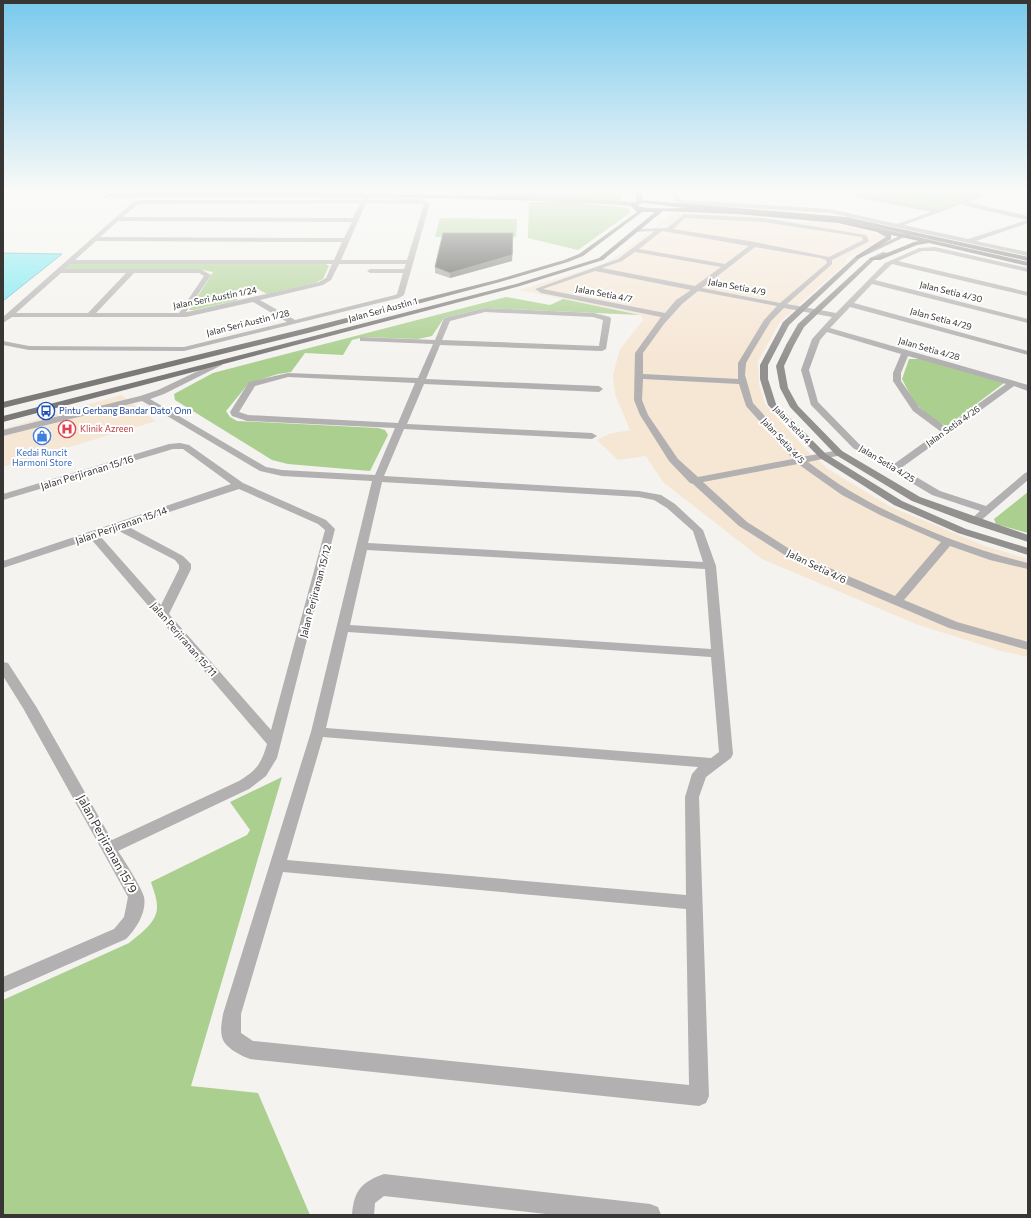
<svg xmlns="http://www.w3.org/2000/svg" width="1031" height="1218" viewBox="0 0 1031 1218" font-family="Commissioner,sans-serif">
<style>
.commercial{fill:#f6e6d4}
.green{fill:#aacf8f}
.water{fill:#70e8f1;stroke:#5fb3b9}
.lines{fill:none;stroke-linecap:round;stroke-linejoin:round}
.street{fill:#b2b0b0;fill-rule:evenodd}
.secondary{fill:#939090;fill-rule:evenodd}
.primary{fill:#7c7979;fill-rule:evenodd}
.wall{fill:#9d9c98}
.shaded-wall{fill:#7a7976}
.building{fill:#464542;stroke:#7a7976}
.labels{text-anchor:middle;stroke-width:4;stroke-linejoin:round;paint-order:stroke}
.far-street-label{font-size:9px;fill:#373635;stroke:#fff}
.far-transit-label{font-size:9px;fill:#164399;stroke:#fff;text-anchor:start}
.far-health-label{font-size:9px;fill:#be3a42;stroke:#fff;text-anchor:start}
.far-shop-label{font-size:9px;fill:#366cbe;stroke:#fff}
.street-label{font-size:10px;fill:#373635;stroke:#fff}
.near-street-label{font-size:12px;fill:#373635;stroke:#fff}
</style>
<rect width="100%" height="100%" fill="#f4f3ef"/>
<g class="commercial">
<polygon points="674,212 755,216 806,223 811,220 833,223 881,235 886,238 847,258 844,265 780,322 758,361 759,384 765,404 810,454 828,469 889,506 985,546 1028,559 1028,657 1001,651 916,624 762,559 663,482 646,456 618,460 597,440 609,434 630,430 615,394 613,375 620,349 643,320 642,317 640,315 519,290 603,264 620,254"/>
<polygon points="121,395 156,421 3,467 3,429"/>
</g>
<g class="green">
<polygon points="497,190 624,190 621,202 559,198 496,197"/>
<polygon points="851,190 971,190 976,195 936,209 857,194"/>
<polygon points="529,202 569,202 623,207 629,209 631,212 578,250 528,238"/>
<polygon points="440,218 517,219 516,237 435,237"/>
<polygon points="72,263 324,263 329,266 323,279 315,283 267,294 254,287 228,292 238,300 194,310 189,310 213,272 202,270 65,269"/>
<polygon points="506,297 550,305 563,299 640,315 485,308 444,318 432,336 418,339 364,337 352,340 343,355 305,353 291,372 278,374 249,383 226,411 230,417 237,421 378,428 385,430 388,435 370,471 288,464 272,460 175,400 174,394 213,373"/>
<polygon points="909,359 920,359 1004,383 947,426 935,421 914,402 902,379"/>
<polygon points="1028,492 1028,533 996,524 994,519"/>
<path d="M 282,777 L 191,1086 L 258,1093 L 310,1215 L 3,1215 L 3,1000 L 129,943 C 140,934 158,922 157,906 C 157,898 153,889 151,882 L 247,835 L 250,830 L 230,802 Z"/>
</g>
<polygon class="water" points="3,253 62,254 3,301"/>
<g class="lines">
<g class="street">
<polygon points="134,190 400,190 386,194 144,194"/>
<path d="M 671,190 L 677,190 L 679,199 L 684,200 L 830,209 L 897,224 L 931,212 L 851,196 L 842,190 L 849,190 L 853,193 L 937,209 L 977,195 L 972,190 L 978,190 L 983,194 L 981,197 L 967,202 L 1028,216 L 1028,223 L 976,241 L 1028,252 L 1028,256 L 830,213 L 684,204 L 675,201 ZM 962,204 L 963,205 L 1027,220 L 968,239 L 904,225 Z"/>
<polygon points="772,190 829,192 832,194 829,196 775,192"/>
<path d="M 366,194 L 369,196 L 367,200 L 421,199 L 430,203 L 404,295 L 399,298 L 184,351 L 29,350 L 3,345 L 3,341 L 29,346 L 184,347 L 287,322 L 253,302 L 186,317 L 12,317 L 3,323 L 3,317 L 133,202 L 139,200 L 362,200 ZM 360,203 L 353,218 L 122,217 L 139,204 ZM 366,203 L 424,204 L 407,260 L 341,260 ZM 118,221 L 352,222 L 344,238 L 100,237 ZM 96,241 L 342,242 L 334,260 L 75,260 ZM 71,264 L 332,264 L 326,278 L 319,282 L 187,312 L 186,312 L 211,275 L 200,269 L 65,269 ZM 339,264 L 406,264 L 404,269 L 370,269 L 367,271 L 370,273 L 403,273 L 397,294 L 395,295 L 295,320 L 260,300 L 323,285 L 331,280 ZM 61,273 L 126,273 L 88,313 L 16,313 ZM 134,273 L 199,273 L 204,276 L 179,313 L 96,313 Z"/>
<path d="M 684,214 L 763,218 L 866,235 L 869,241 L 868,242 L 832,260 L 832,264 L 787,304 L 836,313 L 885,263 L 919,248 L 935,247 L 1028,268 L 1028,272 L 935,251 L 922,251 L 898,261 L 1028,292 L 1028,296 L 892,264 L 875,280 L 1028,319 L 1028,323 L 872,284 L 854,303 L 1028,351 L 1028,355 L 850,307 L 830,328 L 1028,385 L 1028,391 L 1014,386 L 951,432 L 950,434 L 947,435 L 901,468 L 940,491 L 986,506 L 1025,473 L 1028,472 L 1028,480 L 978,523 L 974,524 L 969,521 L 980,511 L 932,495 L 853,448 L 811,405 L 801,370 L 812,339 L 832,317 L 784,308 L 771,321 L 754,349 L 746,363 L 745,375 L 753,403 L 802,457 L 839,450 L 842,451 L 844,453 L 842,455 L 808,462 C 822,472 836,483 850,491 C 903,522 968,549 1028,563 L 1028,569 L 990,560 L 950,546 L 904,600 L 957,622 L 1028,642 L 1028,650 L 949,628 L 841,582 L 791,559 L 739,526 L 693,484 L 690,483 L 669,461 L 640,415 L 634,400 L 635,353 L 661,317 L 541,293 L 535,289 L 618,259 L 655,231 L 636,232 L 634,231 L 634,229 L 667,228 ZM 685,218 L 763,222 L 862,237 L 863,240 L 829,257 L 755,242 L 673,229 ZM 662,231 L 668,232 L 749,246 L 725,264 L 639,249 ZM 755,247 L 820,258 L 826,260 L 827,263 L 780,303 L 702,288 ZM 635,252 L 721,267 L 695,286 L 602,268 L 622,261 ZM 595,271 L 691,290 L 676,300 L 665,313 L 543,289 ZM 698,291 L 777,306 L 764,320 L 738,363 L 738,379 L 643,374 L 643,353 L 664,324 L 682,304 ZM 827,332 L 901,354 L 893,373 L 893,381 L 913,411 L 940,431 L 894,464 L 859,444 L 818,402 L 809,370 L 820,340 ZM 908,356 L 1006,384 L 946,427 L 919,407 L 901,381 L 901,373 ZM 643,379 L 739,384 L 746,406 L 793,459 L 698,477 L 678,459 L 648,415 L 642,400 ZM 798,464 L 842,495 L 882,516 L 941,542 L 895,596 L 799,555 L 747,522 L 703,482 Z"/>
<path d="M 485,308 L 594,313 L 610,317 L 611,319 L 606,349 L 602,351 L 440,345 L 426,379 L 599,386 L 603,389 L 599,392 L 424,384 L 407,424 L 592,433 L 597,436 L 592,439 L 404,429 L 384,476 L 639,491 L 661,495 L 675,504 L 703,530 L 716,566 L 733,754 L 731,758 L 706,777 L 699,797 L 709,1096 L 706,1103 L 699,1106 L 250,1059 C 241,1056 224,1047 222,1037 C 220,1030 222,1021 223,1014 L 311,732 L 372,481 L 282,476 L 260,471 L 142,401 L 3,436 L 3,430 L 140,396 L 158,390 L 219,361 L 223,363 L 222,365 L 164,394 L 150,399 L 266,467 L 282,470 L 375,475 L 395,428 L 247,421 L 232,416 L 230,412 L 249,382 L 288,373 L 418,378 L 433,344 L 363,341 L 360,341 L 360,337 L 435,340 L 444,318 ZM 485,312 L 593,317 L 603,320 L 599,346 L 442,340 L 450,321 ZM 288,377 L 415,383 L 398,423 L 248,415 L 239,412 L 255,386 ZM 382,482 L 639,497 L 654,500 L 667,508 L 693,531 L 703,562 L 368,543 ZM 367,550 L 705,569 L 711,649 L 350,625 ZM 348,632 L 711,657 L 719,752 L 711,758 L 326,728 ZM 323,737 L 698,767 L 692,774 L 685,797 L 686,895 L 287,860 ZM 283,872 L 686,909 L 689,1085 L 253,1041 L 241,1033 L 241,1014 Z"/>
<path d="M 180,443 L 189,445 L 243,483 L 326,520 L 335,529 L 277,758 L 266,776 L 249,789 L 118,851 C 124,860 142,888 144,897 C 147,912 136,929 126,939 L 3,993 L 3,977 L 114,929 L 124,917 L 128,897 L 23,708 L 3,676 L 3,662 L 8,663 L 37,708 L 112,840 L 239,781 C 257,770 261,764 267,744 L 91,539 L 3,568 L 3,561 L 231,484 L 183,449 L 173,449 L 3,500 L 3,494 L 169,444 ZM 239,489 L 318,524 L 325,530 L 271,730 L 169,614 L 191,569 L 191,564 L 183,556 L 127,526 ZM 117,530 L 175,560 L 179,565 L 179,569 L 161,605 L 100,536 Z"/>
<path d="M 384,1174 L 650,1204 L 658,1207 L 661,1215 L 555,1215 L 384,1196 L 375,1203 L 374,1215 L 352,1215 C 354,1191 361,1182 384,1174 Z"/>
</g>
<g class="secondary">
<path d="M 109,193 C 284,194 460,191 635,202 L 638,204 L 635,206 C 460,195 285,197 110,197 L 104,198 L 104,196 Z"/>
<polygon points="908,232 913,233 860,258 789,325 768,365 768,379 776,404 826,454 902,501 966,529 1028,548 1028,555 958,533 894,505 820,458 768,405 760,379 760,365 783,322 856,256"/>
<polygon points="883,252 888,253 874,260 804,327 794,345 784,366 788,388 798,406 842,451 920,497 1028,535 1028,542 970,523 912,501 836,455 790,407 780,388 776,366 786,345 798,324 870,258"/>
</g>
<path class="primary" d="M 636,190 L 642,190 L 642,200 L 846,217 L 1028,257 L 1028,261 L 843,220 L 1028,262 L 1028,266 L 929,243 L 917,245 L 880,260 L 870,260 L 870,258 L 877,257 L 914,242 L 919,241 L 891,235 L 891,239 L 858,259 L 856,258 L 856,256 L 886,237 L 877,232 L 838,223 L 736,214 L 663,211 L 603,260 L 520,286 L 3,422 L 3,416 L 516,284 L 599,258 L 655,212 L 642,212 L 583,256 L 568,262 L 500,282 L 308,333 L 3,408 L 3,402 L 303,329 L 496,280 L 564,260 L 579,254 L 637,212 L 630,205 L 636,202 ZM 644,203 L 685,208 C 675,208 642,210 637,205 Z"/>
</g>
<polygon class="wall" points="513,238 512,261 450,278 435,273 435,267"/>
<polygon class="shaded-wall" points="513,238 512,261 450,278 450,273"/>
<polygon class="building" points="443,233 513,233 512,255 450,273 435,267"/>
<linearGradient id="sky" x2="0" y2="1"><stop stop-color="#78c9ec"/><stop offset="0.53" stop-color="#fafaf8"/><stop offset="1" stop-color="#fafaf8" stop-opacity="0"/></linearGradient>
<rect width="1031" height="361" fill="url(#sky)"/>
<defs>
<symbol id="bus-ring" viewBox="-11 -11 22 22"><circle r="9.5" fill="#fff" stroke="#1a4fb4" stroke-width="1.5"/><path d="M-5-6H5V4H4V6H2V4H-2V6H-4V4H-5ZM-3.5-4V0h7V-4ZM-3.5 1.2v1.5H-2V1.2ZM2 1.2v1.5H3.5V1.2Z" fill="#1a4fb4"/></symbol>
<symbol id="hospital-ring" viewBox="-11 -11 22 22"><circle r="9.5" fill="#fff" stroke="#e0444e" stroke-width="1.5"/><path d="M-5-5h3v3.5h4V-5h3V5h-3V1.5h-4V5h-3Z" fill="#e0444e"/></symbol>
<symbol id="shop-ring" viewBox="-11 -11 22 22"><circle r="9.5" fill="#fff" stroke="#3f7fe0" stroke-width="1.5"/><path d="M-5-2.5h2.3a2.7 3.5 0 0 1 5.4 0H5L5.5 6h-11ZM-1.5-2.5h3a1.5 2.3 0 0 0-3 0Z" fill="#3f7fe0"/></symbol>
</defs>
<g fill-rule="evenodd">
<use href="#bus-ring" x="36" y="401" width="20" height="20"/>
<use href="#hospital-ring" x="57" y="419" width="20" height="20"/>
<use href="#shop-ring" x="32" y="426" width="20" height="20"/>
</g>
<g class="labels">
<g class="far-street-label">
<text transform="translate(737 287) rotate(11)" y="3">Jalan Setia 4/9</text>
<text transform="translate(951 292) rotate(14)" y="3">Jalan Setia 4/30</text>
<text transform="translate(604 294) rotate(11)" y="3">Jalan Setia 4/7</text>
<text transform="translate(215 298) rotate(-11)" y="3">Jalan Seri Austin 1/24</text>
<text transform="translate(383 310) rotate(-15)" y="3">Jalan Seri Austin 1</text>
<text transform="translate(941 319) rotate(15)" y="3">Jalan Setia 4/29</text>
<text transform="translate(248 323) rotate(-14)" y="3">Jalan Seri Austin 1/28</text>
<text transform="translate(929 349) rotate(16)" y="3">Jalan Setia 4/28</text>
<text transform="translate(792 425) rotate(46)" y="3">Jalan Setia 4</text>
<text transform="translate(953 426) rotate(-35)" y="3">Jalan Setia 4/26</text>
<text transform="translate(783 441) rotate(47)" y="3">Jalan Setia 4/5</text>
<text transform="translate(887 464) rotate(31)" y="3">Jalan Setia 4/25</text>
</g>
<g class="far-transit-label">
<text x="59" y="414">Pintu Gerbang Bandar Dato' Onn</text>
</g>
<g class="far-health-label">
<text x="80" y="432">Klinik Azreen</text>
</g>
<g class="far-shop-label">
<text x="42" y="456">Kedai Runcit<tspan x="42" dy="10">Harmoni Store</tspan></text>
</g>
<g class="street-label">
<text transform="translate(87 472) rotate(-17)" y="4">Jalan Perjiranan 15/16</text>
<text transform="translate(121 525) rotate(-19)" y="4">Jalan Perjiranan 15/14</text>
<text transform="translate(817 566) rotate(26)" y="4">Jalan Setia 4/6</text>
<text transform="translate(315 591) rotate(-75)" y="4">Jalan Perjiranan 15/12</text>
<text transform="translate(184 639) rotate(49)" y="4">Jalan Perjiranan 15/11</text>
</g>
<g class="near-street-label">
<text transform="translate(107 844) rotate(61)" y="4">Jalan Perjiranan 15/9</text>
</g>
</g>
<rect width="1031" height="1218" fill="none" stroke="#373635" stroke-width="8"/>
</svg>
